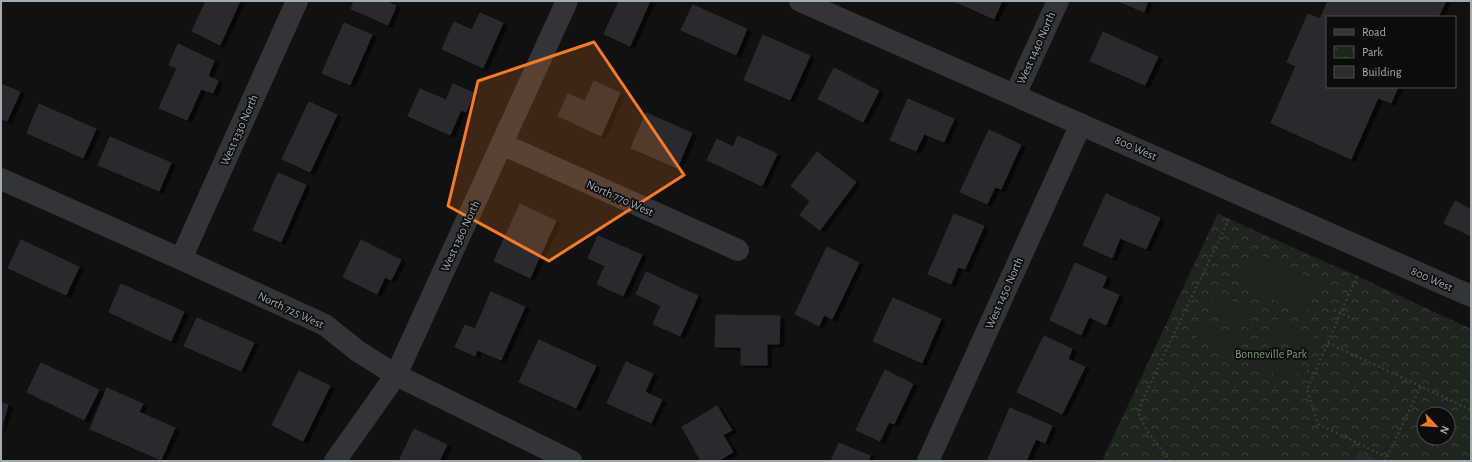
<svg xmlns="http://www.w3.org/2000/svg" width="1472" height="462" viewBox="0 0 1472 462" font-family="'Alegreya Sans',sans-serif">
<style>
.park{fill:url(#park-crowns);fill-rule:evenodd}
.pitch{fill:#1e251d}
.building{fill:#2c2c2e;stroke:#2b2c2e;filter:url(#shadow)}
.lines{fill:none;stroke-linecap:round;stroke-linejoin:round}
.path{stroke:#383b3e;stroke-width:2.5;stroke-dasharray:2 3;stroke-linecap:butt}
.minor{stroke:#323437;stroke-width:22}
.marked{fill:#f67b26;fill-opacity:0.2;stroke:#f67b26;stroke-width:3;stroke-linejoin:round}
.labels{text-anchor:middle;stroke-width:3.5;stroke-linejoin:round;paint-order:stroke}
.street-label{font-size:12px;fill:#a2acb3;stroke:#0c0c0d}
.park-label{font-size:12px;fill:#7f9f78;stroke:#0c0c0d}
</style>
<defs>
<pattern id="park-crowns" width="20" height="18" patternUnits="userSpaceOnUse"><rect width="20" height="18" fill="#1e251d"/><path d="M2 6a3 3 0 1 1 6 0M12 15a3 3 0 1 1 6 0" fill="none" stroke="#3c423b"/></pattern>
<filter id="shadow"><feDropShadow dx="4.5" dy="2.5" stdDeviation="0" flood-color="#0009"/></filter>
</defs>
<rect width="100%" height="100%" fill="#111112"/>
<path class="park" d="M 1218,213 L 1229,219 L 1357,276 L 1471,329 L 1471,461 L 1102,461 ZM 1424,414 L 1448,414 L 1448,438 L 1424,438 Z"/>
<g class="pitch">
<polygon points="1252,252 1320,282 1306,314 1238,284"/>
<polygon points="1216,294 1255,310 1247,328 1208,311"/>
<polygon points="1275,319 1314,336 1306,353 1268,337"/>
<polygon points="1203,322 1242,338 1234,356 1196,339"/>
<polygon points="1263,348 1301,364 1294,382 1255,365"/>
<polygon points="1264,451 1285,461 1259,461"/>
</g>
<g class="building">
<polygon points="206,1 240,1 220,45 192,31"/>
<polygon points="354,1 389,1 388,2 396,6 388,25 351,9"/>
<polygon points="619,1 650,1 630,46 604,34"/>
<polygon points="954,1 1002,1 994,19"/>
<polygon points="1118,1 1148,1 1144,12"/>
<polygon points="1328,1 1446,1 1438,17 1327,17 1327,87 1398,87 1391,103 1378,98 1351,159 1271,123 1296,66 1287,62 1308,14 1320,19"/>
<polygon points="693,5 747,29 736,55 681,30"/>
<polygon points="480,13 503,23 483,68 442,49 454,22 472,30"/>
<polygon points="344,23 372,35 350,85 322,73"/>
<polygon points="1103,32 1158,57 1145,85 1090,61"/>
<polygon points="763,35 810,56 790,100 744,80"/>
<polygon points="178,44 214,61 208,76 218,81 213,93 201,89 187,120 159,108 177,68 169,65"/>
<polygon points="834,68 879,91 863,122 818,99"/>
<polygon points="594,81 620,93 601,136 558,116 568,94 585,101"/>
<polygon points="1,84 20,92 7,121 1,118"/>
<polygon points="453,84 474,93 466,112 461,110 450,135 408,116 420,89 446,100"/>
<polygon points="908,99 954,119 944,142 924,134 916,151 890,140"/>
<polygon points="309,102 337,115 310,172 282,159"/>
<polygon points="39,104 96,129 83,158 27,133"/>
<polygon points="646,113 692,133 677,168 631,148"/>
<polygon points="989,130 1021,145 1001,189 995,187 987,204 960,192"/>
<polygon points="738,136 777,154 762,186 707,160 717,139 733,147"/>
<polygon points="110,137 171,163 159,191 98,165"/>
<polygon points="817,152 856,182 820,230 800,215 810,201 791,186"/>
<polygon points="278,173 306,185 281,242 253,230"/>
<polygon points="1106,194 1160,218 1146,249 1120,238 1112,258 1083,245"/>
<polygon points="1455,201 1470,209 1471,207 1471,236 1444,223"/>
<polygon points="520,204 556,221 530,278 494,261"/>
<polygon points="954,214 984,226 965,269 958,267 951,284 928,274"/>
<polygon points="598,236 642,255 623,296 597,284 605,266 588,258"/>
<polygon points="21,240 79,267 66,295 8,268"/>
<polygon points="361,240 401,260 391,280 385,277 377,294 343,277"/>
<polygon points="827,247 859,263 832,319 824,315 819,326 795,314"/>
<polygon points="1075,263 1107,277 1102,288 1119,295 1106,325 1089,317 1081,335 1050,320"/>
<polygon points="646,272 698,296 680,336 653,324 661,306 636,294"/>
<polygon points="121,284 184,312 171,341 109,312"/>
<polygon points="491,292 525,307 501,360 477,350 475,356 455,347 465,325 475,329"/>
<polygon points="893,298 941,319 922,363 873,341"/>
<polygon points="716,315 780,316 779,344 767,344 767,365 741,365 741,347 715,347"/>
<polygon points="197,318 254,343 241,371 184,346"/>
<polygon points="1044,336 1072,349 1068,359 1085,367 1062,414 1017,392"/>
<polygon points="539,340 596,366 576,408 519,382"/>
<polygon points="626,362 653,374 645,392 662,400 651,423 607,403"/>
<polygon points="41,363 99,390 84,420 27,392"/>
<polygon points="885,370 913,384 894,424 889,422 880,441 856,430"/>
<polygon points="299,371 330,386 303,441 272,425"/>
<polygon points="107,388 143,404 139,412 175,428 161,460 90,429"/>
<polygon points="1,403 8,405 1,429"/>
<polygon points="717,406 732,430 723,435 733,452 718,461 701,461 682,427"/>
<polygon points="1010,408 1052,426 1045,443 1036,439 1026,461 987,461"/>
<polygon points="414,429 447,445 439,461 399,461"/>
<polygon points="839,443 870,456 868,461 831,461"/>
<polygon points="1360,452 1378,461 1356,461"/>
</g>
<g class="lines">
<g class="path">
<polyline points="1357,276 1307,390 1318,424 1386,457"/>
<polyline points="1334,310 1355,320"/>
<polyline points="1328,343 1471,410"/>
<polyline points="1307,371 1314,374"/>
<polyline points="1170,461 1148,432 1139,416 1141,403 1229,219"/>
<polyline points="1385,461 1421,386"/>
</g>
<g class="minor">
<polyline points="800,1 1471,296"/>
<polyline points="1015,95 1058,1"/>
<polyline points="502,144 738,250"/>
<polyline points="1,179 181,259 325,325 359,352 396,375 571,461"/>
<polyline points="181,259 297,1"/>
<polyline points="335,461 396,375 567,1"/>
<polyline points="928,461 1081,124"/>
</g>
</g>
<path class="marked" d="M 594,42 L 684,175 L 549,261 L 448,206 L 478,81 Z"/>
<g class="labels">
<g class="street-label">
<text transform="translate(1036 48) rotate(-66)" y="4">West 1440 North</text>
<text transform="translate(239 130) rotate(-66)" y="4">West 1330 North</text>
<text transform="translate(1136 148) rotate(24)" y="4">800 West</text>
<text transform="translate(620 198) rotate(24)" y="4">North 770 West</text>
<text transform="translate(460 236) rotate(-65)" y="4">West 1360 North</text>
<text transform="translate(1432 279) rotate(24)" y="4">800 West</text>
<text transform="translate(1004 293) rotate(-66)" y="4">West 1450 North</text>
<text transform="translate(291 310) rotate(25)" y="4">North 725 West</text>
</g>
<g class="park-label">
<text x="1271" y="358">Bonneville Park</text>
</g>
</g>
<rect width="1472" height="462" fill="none" stroke="#a2acb3" stroke-width="4"/>
<rect x="1326" y="16" width="130" height="72" fill="#0c0c0d" stroke="#484c4f"/>
<rect x="1334" y="29" width="20" height="6" fill="#323437" stroke="#484c4f"/>
<text x="1362" y="36" font-size="12" fill="#a2acb3">Road</text>
<rect x="1334" y="46" width="20" height="12" fill="url(#park-crowns)" stroke="#484c4f"/>
<text x="1362" y="56" font-size="12" fill="#a2acb3">Park</text>
<rect x="1334" y="66" width="20" height="12" fill="#2c2c2e" stroke="#484c4f"/>
<text x="1362" y="76" font-size="12" fill="#a2acb3">Building</text>
<g transform="translate(1436 426) rotate(115)"><circle r="19" fill="#0c0c0d" stroke="#484c4f"/>
<path d="M0-3L7 15L0 10L-7 15Z" fill="#f67b26"/>
<text y="-6" font-size="11" font-weight="bold" text-anchor="middle" fill="#a2acb3">N</text>
</g>
</svg>
